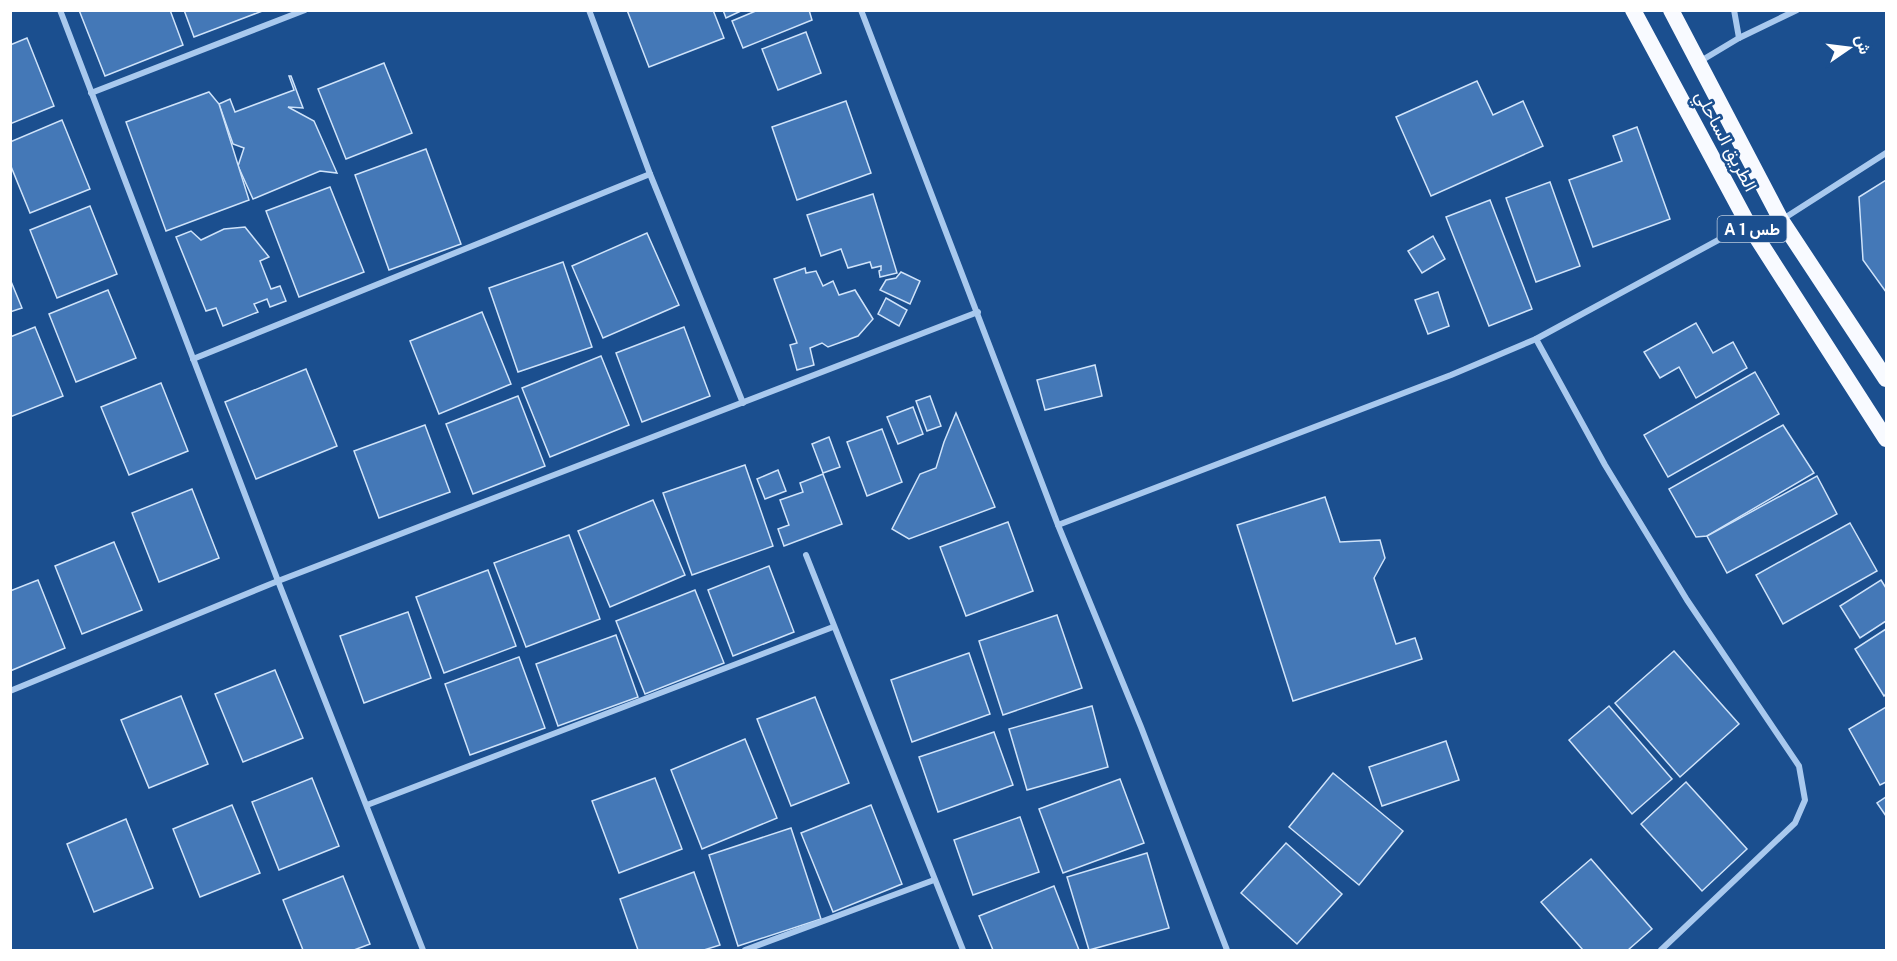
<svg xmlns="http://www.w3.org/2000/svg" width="1897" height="961" viewBox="0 0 1897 961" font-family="'Public Sans',Vazirmatn,sans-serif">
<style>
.building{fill:#4478b7;stroke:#cfe3fa;stroke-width:1.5}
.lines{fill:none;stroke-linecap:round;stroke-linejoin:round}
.minor{stroke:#a9c9ee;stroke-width:6}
.trunk{stroke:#f8faff;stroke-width:16}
.labels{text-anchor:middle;stroke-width:5;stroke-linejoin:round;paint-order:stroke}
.shield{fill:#1b4f8f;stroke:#bbcadd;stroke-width:1.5}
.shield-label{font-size:16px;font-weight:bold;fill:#fff}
.street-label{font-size:18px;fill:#fff;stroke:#1b4f8f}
</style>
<rect width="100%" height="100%" fill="#1b4f8f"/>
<g class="building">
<polygon points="79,10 170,10 183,45 105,76"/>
<polygon points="184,10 265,10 194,37"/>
<polygon points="627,10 713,10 724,38 649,67"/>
<polygon points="723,10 743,10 726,18"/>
<polygon points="758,10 809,10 812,20 743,48 732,21"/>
<polygon points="806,32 821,73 778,90 762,49"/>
<polygon points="27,38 54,106 10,124 10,45"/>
<polygon points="384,63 412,133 346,159 318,89"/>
<polygon points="289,76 291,76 303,108 288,107 314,121 337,173 320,171 253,199 238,166 244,148 233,144 219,104 230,99 235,112 294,90"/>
<polygon points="1477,81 1493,115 1523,101 1543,146 1431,196 1396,117"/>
<polygon points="209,92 219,104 249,200 166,231 126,122"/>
<polygon points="846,101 871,173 797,200 772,127"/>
<polygon points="62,120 90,189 30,213 10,164 10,142"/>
<polygon points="1637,127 1670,219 1593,247 1569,180 1622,161 1613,136"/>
<polygon points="426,149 461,244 389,270 355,175"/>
<polygon points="1886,180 1886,292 1863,260 1859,197"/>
<polygon points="1550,182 1580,266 1536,282 1506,198"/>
<polygon points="330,187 364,272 299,297 266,211"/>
<polygon points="873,194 897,273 880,277 879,271 881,270 881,266 872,268 870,262 848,268 841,249 821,256 807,215"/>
<polygon points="1490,200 1532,309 1489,326 1446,217"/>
<polygon points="90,206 117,274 57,298 30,230"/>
<polygon points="245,227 269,257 260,261 271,289 280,286 286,301 270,307 267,299 254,304 258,312 223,326 216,308 206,311 176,237 191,231 201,240 224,229"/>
<polygon points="647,233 679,305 603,338 572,266"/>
<polygon points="1433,236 1445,259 1422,273 1408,251"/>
<polygon points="563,262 592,347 518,372 489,288"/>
<polygon points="805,268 806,273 816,271 823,286 833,281 839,295 855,290 873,319 858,336 828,347 822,343 810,348 814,365 797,370 790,345 797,343 774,279"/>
<polygon points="901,272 920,281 910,304 880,290 886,280 896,278"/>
<polygon points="10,279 22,308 10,312"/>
<polygon points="108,290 136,358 76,382 49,314"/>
<polygon points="1438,292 1449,326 1428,334 1415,300"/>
<polygon points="886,298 907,310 899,326 878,314"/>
<polygon points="482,312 511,384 439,414 410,341"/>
<polygon points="1696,323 1713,353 1733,342 1747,368 1696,398 1679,367 1660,378 1644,352"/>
<polygon points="35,327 63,396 10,417 10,337"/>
<polygon points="684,327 710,396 642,422 616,353"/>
<polygon points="601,356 629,425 550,457 522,388"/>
<polygon points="1095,365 1102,396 1045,410 1037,380"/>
<polygon points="306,369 337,446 256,479 225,402"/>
<polygon points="1755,372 1779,414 1668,477 1644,435"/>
<polygon points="161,383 188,451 129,475 101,407"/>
<polygon points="518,396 545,466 473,494 446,424"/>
<polygon points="930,396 941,426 927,431 916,401"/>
<polygon points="913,407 923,434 898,444 887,417"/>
<polygon points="956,413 995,507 909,539 892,529 920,474 936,468 944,442"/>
<polygon points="425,425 450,492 379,518 354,451"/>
<polygon points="1783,425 1814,473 1707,536 1696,537 1669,489"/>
<polygon points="882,429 902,482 867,496 847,442"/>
<polygon points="829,437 840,467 823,473 812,444"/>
<polygon points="745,465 773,546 692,575 663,493"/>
<polygon points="778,470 786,491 765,499 757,479"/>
<polygon points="823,474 842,524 784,546 778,529 789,525 780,500 803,492 800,483"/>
<polygon points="1817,476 1837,514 1727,573 1707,536"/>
<polygon points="192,489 219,558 159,582 132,513"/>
<polygon points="1325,497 1340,542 1380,540 1385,558 1374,578 1396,644 1415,638 1422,659 1293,701 1237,525"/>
<polygon points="653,500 685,575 610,607 578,531"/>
<polygon points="1008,522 1033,591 966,616 940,547"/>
<polygon points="1850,523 1877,571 1783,624 1756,575"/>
<polygon points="569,535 600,619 526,647 494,563"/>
<polygon points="114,542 142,610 82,634 55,566"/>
<polygon points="769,566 794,632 733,656 708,590"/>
<polygon points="488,570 516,646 444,673 416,597"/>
<polygon points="38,580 65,648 10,671 10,591"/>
<polygon points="1881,580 1886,588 1886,621 1860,638 1840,606"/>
<polygon points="695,590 724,663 645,694 616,621"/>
<polygon points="408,612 431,678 364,703 340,636"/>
<polygon points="1057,615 1082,688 1003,715 979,641"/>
<polygon points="1886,629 1886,694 1884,696 1855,649"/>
<polygon points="616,635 638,697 558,726 536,664"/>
<polygon points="1674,651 1739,724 1680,777 1615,703"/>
<polygon points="969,653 990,714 912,742 891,680"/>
<polygon points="519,657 545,728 470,755 445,684"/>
<polygon points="275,670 303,738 243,762 215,694"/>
<polygon points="181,696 208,764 149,788 121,720"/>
<polygon points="815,697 849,783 791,806 757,719"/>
<polygon points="1092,706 1108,767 1027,790 1009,729"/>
<polygon points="1609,706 1672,779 1632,814 1569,740"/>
<polygon points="1886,707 1886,782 1880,785 1849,729"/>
<polygon points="994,732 1013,785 938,812 919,757"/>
<polygon points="745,739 777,818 702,849 671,770"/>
<polygon points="1446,741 1459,780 1382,806 1369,767"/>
<polygon points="1333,773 1403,831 1359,885 1289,827"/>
<polygon points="312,778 339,846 279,870 252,802"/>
<polygon points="655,778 682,849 619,873 592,801"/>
<polygon points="1120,779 1144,843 1063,873 1039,809"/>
<polygon points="1686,782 1747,849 1702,891 1641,824"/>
<polygon points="1886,797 1886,816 1877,803"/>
<polygon points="232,805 260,873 200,897 173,829"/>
<polygon points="871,805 902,884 833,912 801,833"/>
<polygon points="1020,817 1039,872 973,895 954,840"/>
<polygon points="126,819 153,888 94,912 67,844"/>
<polygon points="791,828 821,919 738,946 709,855"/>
<polygon points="1286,843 1342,894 1297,944 1241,893"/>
<polygon points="1147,853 1169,928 1089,950 1067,877"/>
<polygon points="1591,859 1652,929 1628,950 1583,950 1541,902"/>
<polygon points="694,872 720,945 704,950 638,950 620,899"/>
<polygon points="343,876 370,944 354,950 303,950 283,900"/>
<polygon points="1054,886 1079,950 993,950 979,916"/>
</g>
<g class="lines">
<g class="minor">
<polyline points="60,10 278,581 423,950"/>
<polyline points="589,10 650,174 743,403"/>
<polyline points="861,10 1058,525 1141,727 1227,950"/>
<polyline points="1734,10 1739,38"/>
<polyline points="1699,62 1739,38 1797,10"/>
<polyline points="91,93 305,10"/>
<polyline points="1783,219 1886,153"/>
<polyline points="1536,339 1605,465 1687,600 1799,766 1805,800 1795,823 1661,950"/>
<polyline points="193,359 650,174"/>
<polyline points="1058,525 1451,375 1536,339 1746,225"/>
<polyline points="806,555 963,950"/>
<polyline points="10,691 278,581 978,312"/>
<polyline points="367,805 833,627"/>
<polyline points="745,950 934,880"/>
</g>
<g class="trunk">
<polyline points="1633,10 1748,224 1886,439"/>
<polyline points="1671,10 1781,220 1886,379"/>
</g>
</g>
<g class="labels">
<rect class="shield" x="1717.5" y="216" width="69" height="26" rx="4.5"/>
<g class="shield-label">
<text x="1752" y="235">A 1 طس</text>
</g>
<g class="street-label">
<text transform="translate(1726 141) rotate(62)" y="6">الطريق الساحلي</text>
</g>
</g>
<rect width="1897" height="961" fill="none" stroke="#ffffff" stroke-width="24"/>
<g transform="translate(1849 48) rotate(76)" stroke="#1b4f8f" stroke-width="4.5" paint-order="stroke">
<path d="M0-4.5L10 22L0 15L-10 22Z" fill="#ffffff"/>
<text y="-9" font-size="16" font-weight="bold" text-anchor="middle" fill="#ffffff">ش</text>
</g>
</svg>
